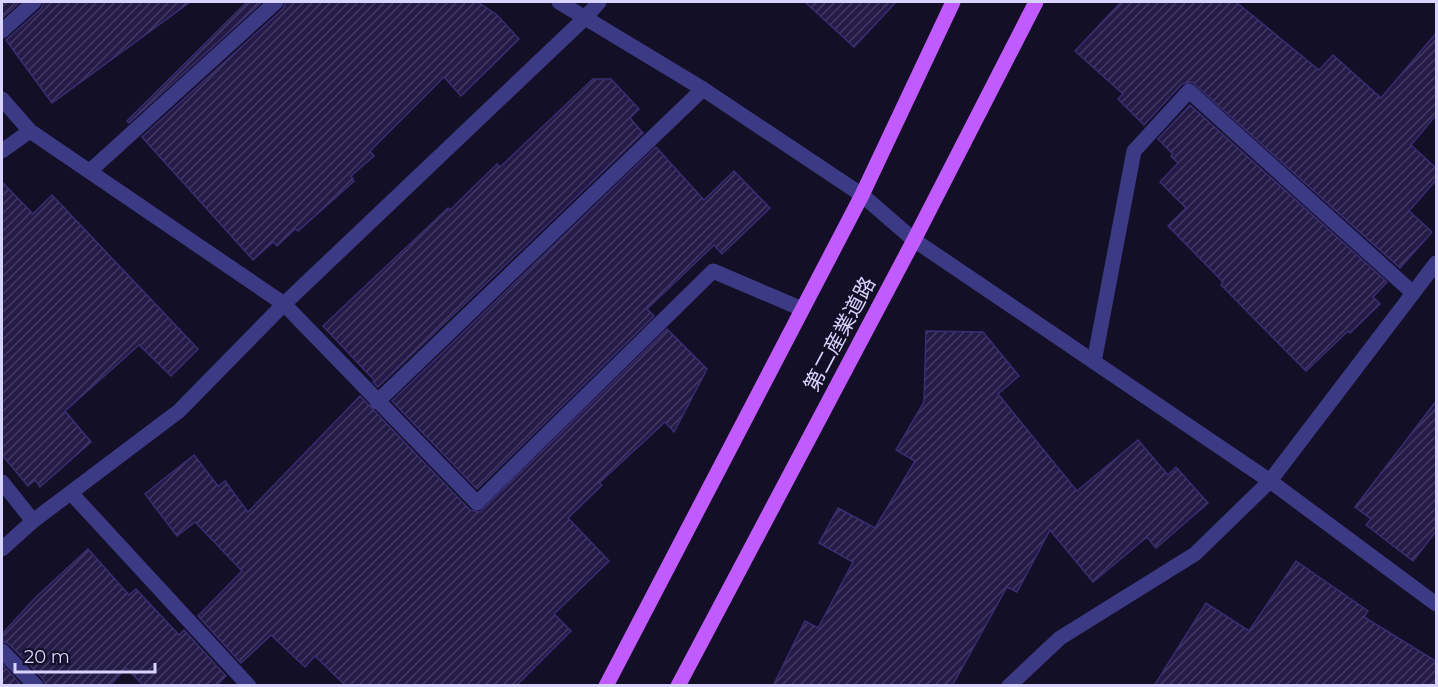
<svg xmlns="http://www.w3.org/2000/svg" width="1438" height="687" viewBox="0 0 1438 687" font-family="Montserrat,'Noto Sans JP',sans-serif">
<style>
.building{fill:url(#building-hatch);stroke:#3b2d73;stroke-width:1.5}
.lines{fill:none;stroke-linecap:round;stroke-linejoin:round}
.service{stroke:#3d3a85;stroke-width:15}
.minor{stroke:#3d3a85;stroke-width:15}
.tertiary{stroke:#3d3a85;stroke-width:15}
.primary{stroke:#c25bff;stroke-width:15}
.labels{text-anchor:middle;stroke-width:4.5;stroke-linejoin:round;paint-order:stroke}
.street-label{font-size:21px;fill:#d9d4ff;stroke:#130f26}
</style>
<defs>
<pattern id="building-hatch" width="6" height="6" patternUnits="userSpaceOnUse" patternTransform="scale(1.5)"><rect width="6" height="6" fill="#241b47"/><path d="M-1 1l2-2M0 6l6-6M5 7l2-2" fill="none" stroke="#433b63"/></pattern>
</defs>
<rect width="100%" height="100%" fill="#130f26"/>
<g class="building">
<polygon points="2,2 20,2 2,18"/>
<polygon points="44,2 190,2 52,103 6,40 41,9"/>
<polygon points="247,2 262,2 129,123 127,121"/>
<polygon points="286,2 478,2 497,15 519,39 461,96 444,77 370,151 374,156 351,176 354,181 298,231 295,229 277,246 273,242 253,260 142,137 283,9"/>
<polygon points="805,2 896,2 854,47"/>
<polygon points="1121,2 1236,2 1319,70 1333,55 1381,98 1437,32 1437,114 1411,145 1437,169 1437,179 1409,211 1432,232 1400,268 1192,82 1182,84 1144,125 1118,99 1123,94 1075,51"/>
<polygon points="593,79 611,79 639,109 630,118 643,133 378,387 373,382 375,381 323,326 448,208 450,210 497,164 500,167"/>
<polygon points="1190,105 1387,282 1373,297 1380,304 1350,333 1348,331 1306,371 1221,285 1223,282 1168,226 1186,208 1160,182 1178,163 1171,156 1173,154 1158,139"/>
<polygon points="656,147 704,200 734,171 770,208 722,254 714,245 647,309 654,316 477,489 392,401"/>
<polygon points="2,182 33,214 52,195 198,349 171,376 139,345 65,411 91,442 40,487 35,480 28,486 2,455"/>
<polygon points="667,329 707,369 674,432 665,422 599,483 602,485 568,518 609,561 554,614 571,631 516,686 346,686 315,656 305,667 271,635 241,663 198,616 242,571 195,522 177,536 145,494 194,455 218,486 225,481 248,512 360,396 470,510 480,512"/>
<polygon points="926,331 983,332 1019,376 998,394 1077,491 1138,440 1168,475 1176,467 1208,503 1156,548 1147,537 1093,582 1050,530 1017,592 1007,587 952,686 773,686 805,621 818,628 853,562 819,543 838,508 875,528 915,461 896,450 924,402"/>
<polygon points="1437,400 1437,530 1413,561 1366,525 1371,519 1355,507"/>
<polygon points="88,549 129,595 136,589 179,635 184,630 226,676 216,686 144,686 126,668 109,686 46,686 43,679 9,644 2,641 2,634 36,597"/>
<polygon points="1296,561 1368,611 1364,617 1437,662 1437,686 1154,686 1206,603 1249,631"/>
<polygon points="2,664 22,686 2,686"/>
</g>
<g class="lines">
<g class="service">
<polyline points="2,31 34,2"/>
<polyline points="284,304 477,503 713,271 802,309"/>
<polyline points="377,402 703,89"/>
<polyline points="2,482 33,521"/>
<polyline points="2,651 36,686"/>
</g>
<g class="minor">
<polyline points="585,18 599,2"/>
<polyline points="2,99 30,131 284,304"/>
<polyline points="2,151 30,131"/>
<polyline points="90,171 276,2"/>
<polyline points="914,240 1270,481 1436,604"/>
<polyline points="1094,362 1134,151 1189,91 1413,293"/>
<polyline points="71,493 249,686"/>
</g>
<g class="tertiary">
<polyline points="559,2 703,89 862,195 914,240"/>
<polyline points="2,549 33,521 179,411 284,304 585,18"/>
<polyline points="1009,686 1060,638 1195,554 1270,481 1436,263"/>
</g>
<g class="primary">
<polyline points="606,686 862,195 953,2"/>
<polyline points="678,686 914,240 1036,2"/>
</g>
</g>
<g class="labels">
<g class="street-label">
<text transform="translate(840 334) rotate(-62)" y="7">第二産業道路</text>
</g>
</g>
<rect width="1438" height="687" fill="none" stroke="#d9d4ff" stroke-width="6"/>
<path d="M15 663v9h140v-9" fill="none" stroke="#d9d4ff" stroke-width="3"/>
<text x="24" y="663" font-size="18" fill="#d9d4ff" stroke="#130f26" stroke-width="4.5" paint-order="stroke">20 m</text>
</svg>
